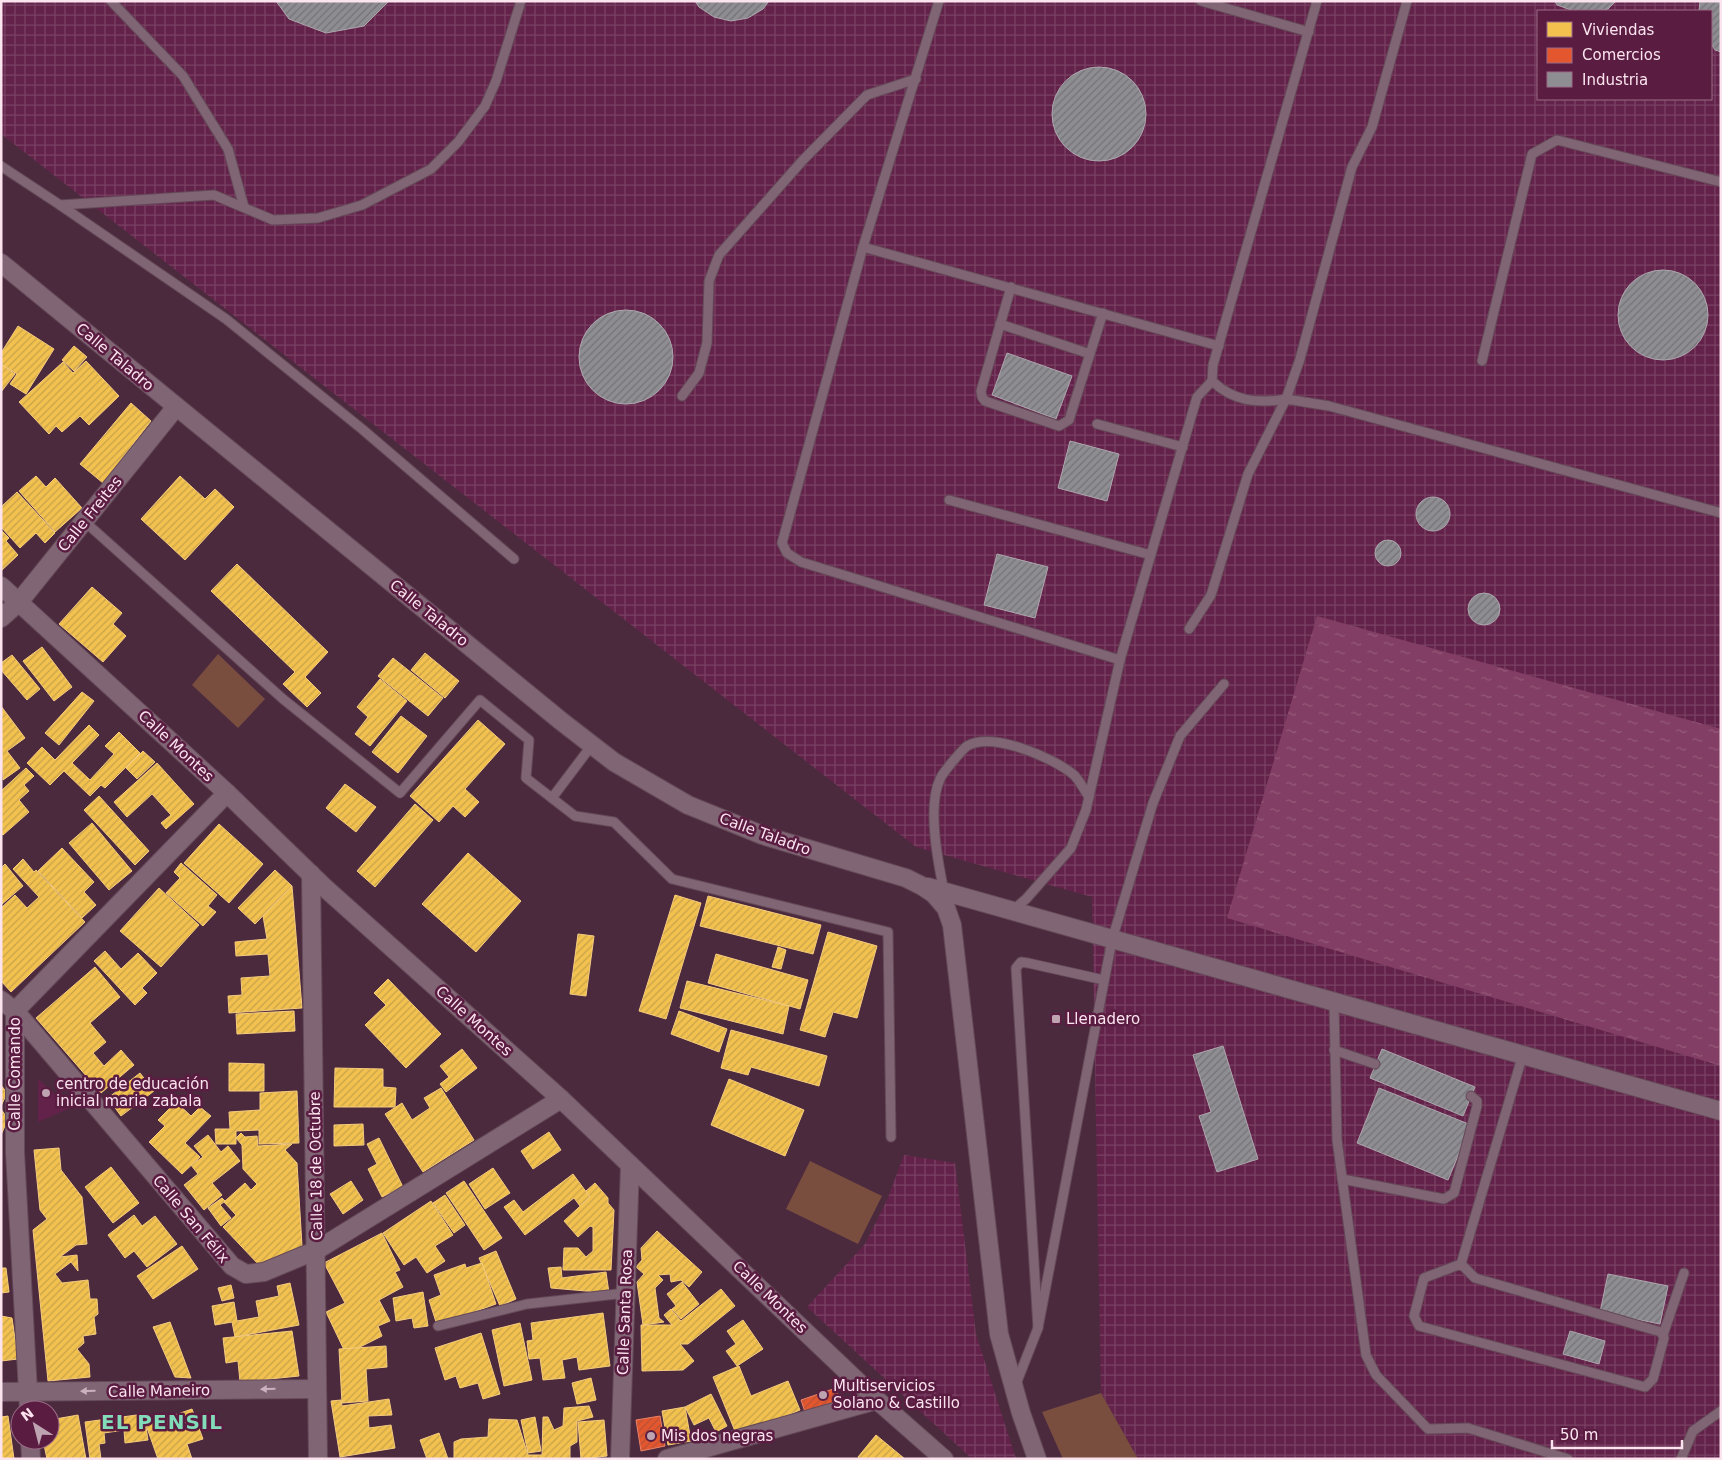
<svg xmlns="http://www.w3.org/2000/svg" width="1722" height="1460" viewBox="0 0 1722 1460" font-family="'DejaVu Sans',sans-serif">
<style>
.built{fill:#632249}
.industrial{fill:url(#industrial-grid);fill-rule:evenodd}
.grass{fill:#794e3f}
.water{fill:url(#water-ripples)}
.homes{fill:url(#homes-hatch);stroke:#f5cc7e}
.shops{fill:url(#shops-hatch);stroke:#eb8168}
.industry{fill:url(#industry-hatch);stroke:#aea7ae}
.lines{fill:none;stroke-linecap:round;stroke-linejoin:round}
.lane-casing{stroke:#644958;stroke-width:11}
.street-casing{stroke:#644958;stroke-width:20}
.lane{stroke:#806574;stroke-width:9}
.street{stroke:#806574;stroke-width:18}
.oneway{fill:#cab1be}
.poi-dot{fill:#bea3b1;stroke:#5a1c41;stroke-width:2}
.labels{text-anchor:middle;stroke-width:5;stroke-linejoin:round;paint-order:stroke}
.street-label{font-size:15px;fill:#fce4ef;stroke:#5a1c41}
.poi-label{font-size:15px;fill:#fce4ef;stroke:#5a1c41;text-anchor:start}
.district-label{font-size:20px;font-weight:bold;letter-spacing:1px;fill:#82dbb9;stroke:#5a1c41}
</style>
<defs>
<pattern id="industrial-grid" width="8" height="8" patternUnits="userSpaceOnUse" patternTransform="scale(1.25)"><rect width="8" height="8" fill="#632249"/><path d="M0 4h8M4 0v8" fill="none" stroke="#7a4264"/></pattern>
<pattern id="water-ripples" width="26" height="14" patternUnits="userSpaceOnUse" patternTransform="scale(1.25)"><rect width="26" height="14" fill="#823e64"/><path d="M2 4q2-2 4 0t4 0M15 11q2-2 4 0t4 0" fill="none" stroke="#955a7a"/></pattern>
<pattern id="homes-hatch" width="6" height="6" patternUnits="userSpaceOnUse" patternTransform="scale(1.25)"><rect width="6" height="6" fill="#f2c14e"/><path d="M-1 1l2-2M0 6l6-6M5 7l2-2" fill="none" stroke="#c8a24c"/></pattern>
<pattern id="shops-hatch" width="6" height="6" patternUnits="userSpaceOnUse" patternTransform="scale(1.25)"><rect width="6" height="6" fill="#e4572e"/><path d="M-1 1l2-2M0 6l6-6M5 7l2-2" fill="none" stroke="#b65136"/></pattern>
<pattern id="industry-hatch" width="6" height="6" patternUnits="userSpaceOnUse" patternTransform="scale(1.25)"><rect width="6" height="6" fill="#8d8d92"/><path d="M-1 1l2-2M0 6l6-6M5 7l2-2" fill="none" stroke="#767378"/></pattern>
</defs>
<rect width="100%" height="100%" fill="#4c2a3e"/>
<polygon class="built" points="38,1079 70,1108 38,1122"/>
<g class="industrial">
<path d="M 1,1 L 1721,1 L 1721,1459 L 1138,1459 L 1101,1393 L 1092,897 L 916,847 L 1,134 ZM 1538,11 L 1711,11 L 1711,99 L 1538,99 Z"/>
<polygon points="904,1155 955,1163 976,1334 1016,1459 972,1459 807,1307 865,1244 887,1200"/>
</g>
<g class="grass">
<polygon points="218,654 265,699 238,728 192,685"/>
<polygon points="810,1161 882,1196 858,1244 786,1209"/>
<polygon points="1101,1393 1138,1459 1063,1459 1042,1412"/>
</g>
<polygon class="water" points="1317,616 1721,729 1721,1066 1227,918"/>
<g class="homes">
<polygon points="18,326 54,349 26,394 10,384 17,374 1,364 1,353"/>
<polygon points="74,346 87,357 74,371 62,360"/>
<polygon points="86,361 119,396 89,425 80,416 62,432 56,426 49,434 19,402 63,362 73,373"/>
<polygon points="1,364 15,374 1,392"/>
<polygon points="131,403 151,421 103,483 80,464"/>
<polygon points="36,476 46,487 55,478 82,508 55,532 19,491"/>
<polygon points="180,476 205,499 215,489 234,507 185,560 141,519"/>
<polygon points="17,492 55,533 45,543 36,533 20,548 1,527 1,507"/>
<polygon points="1,530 9,538 6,541 18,555 1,571"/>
<polygon points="237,564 328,652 305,677 321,693 307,707 283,684 295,672 211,591"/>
<polygon points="92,587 122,613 113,624 126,636 103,662 59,624"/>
<polygon points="42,647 72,687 54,701 23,661"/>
<polygon points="425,653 459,681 445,698 411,670"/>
<polygon points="12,655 40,689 27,700 1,670 1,663"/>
<polygon points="393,658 443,698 428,716 378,676"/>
<polygon points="380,679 407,701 370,746 355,734 368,717 357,707"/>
<polygon points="82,692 94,701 59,745 45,733"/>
<polygon points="1,706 25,738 7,751 20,768 3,780"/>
<polygon points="401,716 427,736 398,773 372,752"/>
<polygon points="478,720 505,744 465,789 479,802 465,817 453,806 439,822 410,796"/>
<polygon points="89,725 99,735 72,763 90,780 114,754 105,746 119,732 140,753 105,788 101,785 90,796 64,771 50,785 27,763 42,747 55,760"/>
<polygon points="143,751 155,762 137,779 126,768"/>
<polygon points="157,763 194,804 166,829 161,823 171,815 152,794 127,817 114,802"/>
<polygon points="26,768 34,776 24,785 29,791 19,800 29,812 3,835 1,833 1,791"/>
<polygon points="345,784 376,807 356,832 326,808"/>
<polygon points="99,796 149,851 135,865 84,810"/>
<polygon points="415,804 433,820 375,887 357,871"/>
<polygon points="92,823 132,871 109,890 69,843"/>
<polygon points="219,824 263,864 229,903 184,863"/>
<polygon points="62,848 94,882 84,892 96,905 82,918 38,871"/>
<polygon points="468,853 521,901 476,952 422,904"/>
<polygon points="23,859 34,872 36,870 85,922 11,992 1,981 1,908 15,895 27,908 39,897 13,869"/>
<polygon points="181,863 217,895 208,906 216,912 203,926 166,893 180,878 174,872"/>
<polygon points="5,864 23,886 1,905 1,868"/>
<polygon points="275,870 292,886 255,924 238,908"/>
<polygon points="292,886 302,1008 229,1013 228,996 242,995 241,978 270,976 268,954 236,956 235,942 267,939 263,916"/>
<polygon points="159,888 199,925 161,967 120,931"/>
<polygon points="675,895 701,903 666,1019 639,1011"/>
<polygon points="708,896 821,925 813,954 700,926"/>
<polygon points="828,932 877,946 857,1018 833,1012 825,1037 800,1030"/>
<polygon points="578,934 594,936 586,996 570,994"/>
<polygon points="778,947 786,950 781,969 772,967"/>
<polygon points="105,951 121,969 138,953 157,973 142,988 147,993 135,1005 94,961"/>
<polygon points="716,954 808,980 800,1009 708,983"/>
<polygon points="95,967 120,997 90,1023 106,1042 93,1053 104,1066 121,1050 134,1065 101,1093 36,1018"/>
<polygon points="388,979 441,1034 406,1068 365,1025 386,1005 374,993"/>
<polygon points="687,981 789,1006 783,1034 680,1008"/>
<polygon points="294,1011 295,1031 237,1034 236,1014"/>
<polygon points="679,1011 727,1029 719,1052 671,1034"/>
<polygon points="731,1030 827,1056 819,1086 751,1067 748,1075 721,1068"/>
<polygon points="462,1049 477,1068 446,1092 440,1084 449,1077 440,1066"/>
<polygon points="229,1063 264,1064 264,1091 229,1091"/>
<polygon points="335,1068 383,1069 383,1087 396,1088 395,1107 334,1107"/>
<polygon points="140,1073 154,1091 121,1116 108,1098"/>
<polygon points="729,1079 804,1110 785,1156 711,1125"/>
<polygon points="1,1085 7,1093 1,1106"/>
<polygon points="441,1088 474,1140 423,1172 385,1114 402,1103 412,1120 430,1108 424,1098"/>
<polygon points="297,1091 299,1143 259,1144 259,1130 236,1131 236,1144 216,1144 215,1129 230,1129 229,1112 260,1110 260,1093"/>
<polygon points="176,1102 191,1116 200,1107 211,1116 185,1143 200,1157 182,1174 149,1142 165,1126 158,1120"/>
<polygon points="1,1109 8,1119 1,1135"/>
<polygon points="363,1124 364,1145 334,1146 334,1125"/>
<polygon points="549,1132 561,1150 533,1169 521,1151"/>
<polygon points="241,1133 245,1137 257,1136 258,1146 292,1144 285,1150 297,1163 302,1246 292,1256 259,1265 223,1227 236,1215 224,1202 245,1183 251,1190 257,1184 243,1169 242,1145 236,1138"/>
<polygon points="208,1135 221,1152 228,1146 240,1161 212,1183 222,1195 204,1210 184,1185 198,1174 191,1165 203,1157 194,1146"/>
<polygon points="379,1138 403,1187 382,1197 368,1169 377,1164 367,1144"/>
<polygon points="59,1148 61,1170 82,1197 87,1244 76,1245 60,1257 77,1255 78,1271 71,1262 55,1274 62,1283 88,1280 90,1299 97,1299 98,1314 94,1317 96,1334 83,1336 84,1343 77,1349 89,1364 90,1377 48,1381 33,1230 47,1219 40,1210 34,1150"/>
<polygon points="111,1167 139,1203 113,1223 85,1187"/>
<polygon points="493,1168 510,1193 485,1209 469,1184"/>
<polygon points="573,1174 590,1197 580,1206 574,1198 525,1235 504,1207 514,1200 523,1212"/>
<polygon points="351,1181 363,1200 343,1214 330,1194"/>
<polygon points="464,1181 502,1238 484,1250 446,1193"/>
<polygon points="595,1183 608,1198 608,1203 614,1210 611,1270 563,1270 564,1248 578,1248 586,1257 593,1251 593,1227 590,1226 578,1237 564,1221 590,1197 586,1191"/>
<polygon points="445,1195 465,1225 454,1233 433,1203"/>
<polygon points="222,1198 225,1201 220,1205 231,1218 221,1226 208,1208"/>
<polygon points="431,1201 453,1235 435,1246 445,1261 427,1273 416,1257 404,1265 383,1233"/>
<polygon points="134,1215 142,1226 155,1216 177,1244 147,1267 134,1251 125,1258 108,1235"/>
<polygon points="657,1231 702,1272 689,1287 681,1280 671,1282 670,1274 658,1275 663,1280 655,1288 659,1318 664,1322 643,1325 637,1282 644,1274 636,1267 642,1260 641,1248"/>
<polygon points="382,1233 400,1270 395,1272 403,1287 379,1300 390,1321 378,1326 382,1336 346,1354 326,1312 345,1303 324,1263"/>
<polygon points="182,1246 198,1269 153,1299 137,1276"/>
<polygon points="496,1251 516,1299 500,1306 479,1258"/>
<polygon points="482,1263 496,1304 437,1325 429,1300 441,1295 434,1275 465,1264 466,1268"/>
<polygon points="561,1267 562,1278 606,1272 609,1293 551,1288 548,1268"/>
<polygon points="1,1268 6,1268 9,1292 1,1293"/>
<polygon points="682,1282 699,1304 681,1319 672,1309 676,1306 667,1294"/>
<polygon points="290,1283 299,1325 235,1337 232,1322 215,1325 212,1306 234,1302 237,1321 259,1317 256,1301 279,1296 277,1286"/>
<polygon points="231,1285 234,1298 222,1301 218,1288"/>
<polygon points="721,1289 735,1306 688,1344 680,1344 694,1361 683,1370 642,1371 641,1325 672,1325 664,1315 671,1309 681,1321"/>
<polygon points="423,1292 428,1326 414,1328 412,1318 396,1321 393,1298"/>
<polygon points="603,1313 610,1366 579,1370 577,1357 562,1360 565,1378 543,1380 540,1358 529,1359 527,1341 533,1340 531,1323"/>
<polygon points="1,1316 12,1318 18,1359 1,1361"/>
<polygon points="743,1320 763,1349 737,1366 726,1351 736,1344 727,1331"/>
<polygon points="170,1322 191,1378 175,1377 153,1327"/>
<polygon points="520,1323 532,1380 504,1386 492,1330"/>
<polygon points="292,1331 299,1376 240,1382 238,1361 226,1363 223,1338"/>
<polygon points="481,1333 500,1394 483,1399 478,1383 460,1388 456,1376 445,1380 435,1348"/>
<polygon points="386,1346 387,1367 366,1369 368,1401 342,1403 339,1349"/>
<polygon points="739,1366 751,1396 788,1381 800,1410 737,1436 713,1377"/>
<polygon points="591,1378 596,1400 577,1404 572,1383"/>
<polygon points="711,1394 727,1426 716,1432 709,1418 694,1425 685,1407"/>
<polygon points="389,1399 392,1415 368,1416 369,1428 391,1425 395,1448 340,1457 331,1401 341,1400 342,1406"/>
<polygon points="589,1406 593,1417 577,1421 577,1442 570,1446 570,1459 454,1459 454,1442 461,1439 488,1437 489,1419 517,1420 528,1455 542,1455 543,1417 548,1417 554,1430 563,1426 564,1408"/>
<polygon points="685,1407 691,1441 668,1445 662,1411"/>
<polygon points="192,1409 203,1439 187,1444 192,1459 158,1459 146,1425"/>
<polygon points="144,1414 148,1440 125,1443 124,1430 104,1433 105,1443 99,1444 101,1459 90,1459 85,1422"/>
<polygon points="78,1415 86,1459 47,1459 43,1440 50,1440 50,1420"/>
<polygon points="8,1416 14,1459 1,1459 1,1417"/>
<polygon points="535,1417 541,1451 528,1453 521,1420"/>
<polygon points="604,1420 607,1456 581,1459 578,1422"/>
<polygon points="439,1433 448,1459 427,1459 420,1440"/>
<polygon points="876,1435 905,1459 860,1459 858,1457"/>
</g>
<g class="shops">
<polygon points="836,1388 841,1403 806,1415 801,1400"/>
<polygon points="660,1416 665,1446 641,1451 636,1420"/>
</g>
<g class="industry">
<polygon points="276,1 389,1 364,26 326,33 289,19"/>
<polygon points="695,1 769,1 763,9 748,18 731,21 714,17 699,7"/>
<polygon points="1555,1 1616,1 1608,9 1598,11 1574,11 1557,5"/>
<polygon points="1700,1 1721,1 1721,52 1715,50 1711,44 1711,11 1699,11"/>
<circle cx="1099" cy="114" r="47"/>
<circle cx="1663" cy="315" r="45"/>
<circle cx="626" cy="357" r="47"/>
<polygon points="1007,353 1072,376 1056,419 992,395"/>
<polygon points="1070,441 1119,454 1107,501 1058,488"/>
<circle cx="1433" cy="514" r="17"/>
<circle cx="1388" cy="553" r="13"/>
<polygon points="997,554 1048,567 1035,618 984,605"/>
<circle cx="1484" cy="609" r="16"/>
<polygon points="1223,1046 1258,1159 1217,1172 1199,1116 1211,1112 1193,1055"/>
<polygon points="1382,1049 1475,1087 1463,1116 1370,1078"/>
<polygon points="1379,1088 1471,1125 1448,1180 1357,1143"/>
<polygon points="1608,1274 1668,1286 1660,1324 1600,1312"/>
<polygon points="1570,1331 1605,1341 1599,1364 1563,1354"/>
</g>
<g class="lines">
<defs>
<g id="lane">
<polyline points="111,1 183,76 228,149 244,207"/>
<polyline points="939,1 863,247 782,543 787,553 801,562 1120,660"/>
<polyline points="1201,1 1309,32"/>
<polyline points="1407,1 1372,127 1352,167 1300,359 1286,399 1329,406 1721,513"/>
<polyline points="1,166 60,205 214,195 273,220 318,218 362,205 431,169 458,142 485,106 496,81 521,1"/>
<polyline points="60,205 226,319 362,429 514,559"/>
<polyline points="863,247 1219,346"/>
<polyline points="1011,287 981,391 982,397 985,401 1059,426 1069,420 1103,313"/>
<polyline points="1000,324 1090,354"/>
<polyline points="1482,361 1532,154 1557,140 1721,182"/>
<polyline points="682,396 699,373 707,343 709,281 719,255 803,160 867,95 916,79"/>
<path d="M 1286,399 C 1257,404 1233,401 1212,381 L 1213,365 L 1317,1"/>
<polyline points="1097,424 1183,447"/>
<polyline points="949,500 1151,555"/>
<polyline points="84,521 283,699 400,793 480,700 529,740 526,778 575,816 614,822 672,879 888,932 891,1137"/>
<polyline points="1189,629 1211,595 1248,474 1286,399"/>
<polyline points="552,798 592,745"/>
<path d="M 944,892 C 938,862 927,807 940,779 C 943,772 962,750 967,746 C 992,731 1054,758 1074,775 C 1080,781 1084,790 1089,797"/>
<polyline points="1012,911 1026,899 1071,848 1086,810 1120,660 1197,397 1212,381"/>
<polyline points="1334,1003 1337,1140 1366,1355 1376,1375 1428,1429 1468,1428 1568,1459"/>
<polyline points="1334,1050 1375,1064"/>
<polyline points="1342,1179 1444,1199 1454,1193 1477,1106 1477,1101 1471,1096"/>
<polygon points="1461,1264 1475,1278 1661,1332 1664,1338 1653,1379 1645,1387 1419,1326 1414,1316 1424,1278"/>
<polyline points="1461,1264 1523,1054"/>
<polyline points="438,1326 527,1304 626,1293"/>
<polyline points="1038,1328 1112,940 1153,803 1180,736 1224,684"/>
<polyline points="1663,1335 1684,1273"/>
<polyline points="1016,1384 1038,1328 1016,968 1021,962 1028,963 1104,980"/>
<polyline points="1681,1459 1693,1431 1721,1411"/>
</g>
<g id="street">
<polyline points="1,263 561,721 614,762 688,805 762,835 906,878 922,886 934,894 946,908 952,925 999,1334 1021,1413 1037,1459"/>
<polyline points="1,586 227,793 324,887 561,1099 877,1400 944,1459"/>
<polyline points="1,618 19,602 176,407"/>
<polyline points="311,874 318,1459"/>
<polyline points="928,887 1721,1111"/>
<polyline points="1,1000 15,1011 232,1266 246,1274 264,1272 317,1250 561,1099"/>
<polyline points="1,1392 317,1389"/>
<polyline points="29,1410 15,1152 15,1011 227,793"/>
<polyline points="30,1440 31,1459"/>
<polyline points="620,1459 630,1165"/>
<polyline points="667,1459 877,1400"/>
</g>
</defs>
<use href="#lane" class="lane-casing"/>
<use href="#street" class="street-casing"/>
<use href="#lane" class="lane"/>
<use href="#street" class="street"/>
</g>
<defs><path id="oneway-solid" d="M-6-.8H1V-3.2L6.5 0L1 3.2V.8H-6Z" transform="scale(1.25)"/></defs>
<g class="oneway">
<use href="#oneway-solid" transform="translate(268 1389) rotate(179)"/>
<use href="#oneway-solid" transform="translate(88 1391) rotate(179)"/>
</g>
<g class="poi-dot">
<rect x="1051" y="1014" width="10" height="10" rx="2.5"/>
<circle cx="46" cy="1093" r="5"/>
<circle cx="823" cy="1395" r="5"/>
<circle cx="651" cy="1436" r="5"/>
</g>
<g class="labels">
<g class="street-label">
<text transform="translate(115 357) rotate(40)" y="5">Calle Taladro</text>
<text transform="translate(90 514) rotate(-51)" y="5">Calle Freites</text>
<text transform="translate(429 613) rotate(39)" y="5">Calle Taladro</text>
<text transform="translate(176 746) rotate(43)" y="5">Calle Montes</text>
<text transform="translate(765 834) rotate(20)" y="5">Calle Taladro</text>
<text transform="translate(474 1021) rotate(42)" y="5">Calle Montes</text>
<text transform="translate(15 1074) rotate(-90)" y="5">Calle Comando</text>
<text transform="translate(316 1166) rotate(-91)" y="5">Calle 18 de Octubre</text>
<text transform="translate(191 1219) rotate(50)" y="5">Calle San Félix</text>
<text transform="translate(770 1297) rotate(44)" y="5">Calle Montes</text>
<text transform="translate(625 1312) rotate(-88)" y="5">Calle Santa Rosa</text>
<text transform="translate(159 1391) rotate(-1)" y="5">Calle Maneiro</text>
</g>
<g class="poi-label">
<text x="1066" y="1024">Llenadero</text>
<text x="56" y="1089">centro de educación<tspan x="56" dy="17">inicial maria zabala</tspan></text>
<text x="833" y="1391">Multiservicios<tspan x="833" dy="17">Solano &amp; Castillo</tspan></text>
<text x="661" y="1441">Mis dos negras</text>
</g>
<g class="district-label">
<text x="162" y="1429">EL PENSIL</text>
</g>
</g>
<rect width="1722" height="1460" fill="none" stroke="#fce4ef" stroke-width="5"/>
<rect x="1537" y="10" width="175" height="90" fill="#5a1c41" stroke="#9b6c87"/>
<rect x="1547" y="22" width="25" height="15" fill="#f2c14e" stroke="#9b6c87"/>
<text x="1582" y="35" font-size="15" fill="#fce4ef">Viviendas</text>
<rect x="1547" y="48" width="25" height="15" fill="#e4572e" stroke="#9b6c87"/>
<text x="1582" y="60" font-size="15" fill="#fce4ef">Comercios</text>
<rect x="1547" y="72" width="25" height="15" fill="#8d8d92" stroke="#9b6c87"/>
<text x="1582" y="85" font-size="15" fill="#fce4ef">Industria</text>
<g transform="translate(35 1425) rotate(324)"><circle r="24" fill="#5a1c41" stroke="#9b6c87"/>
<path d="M0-4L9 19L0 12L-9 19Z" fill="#bea3b1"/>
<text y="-8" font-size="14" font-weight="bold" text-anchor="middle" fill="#fce4ef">N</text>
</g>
<path d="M1552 1440v8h130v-8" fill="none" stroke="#fce4ef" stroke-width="2.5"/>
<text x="1560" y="1440" font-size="15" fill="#fce4ef" stroke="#5a1c41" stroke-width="4" paint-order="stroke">50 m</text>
</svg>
